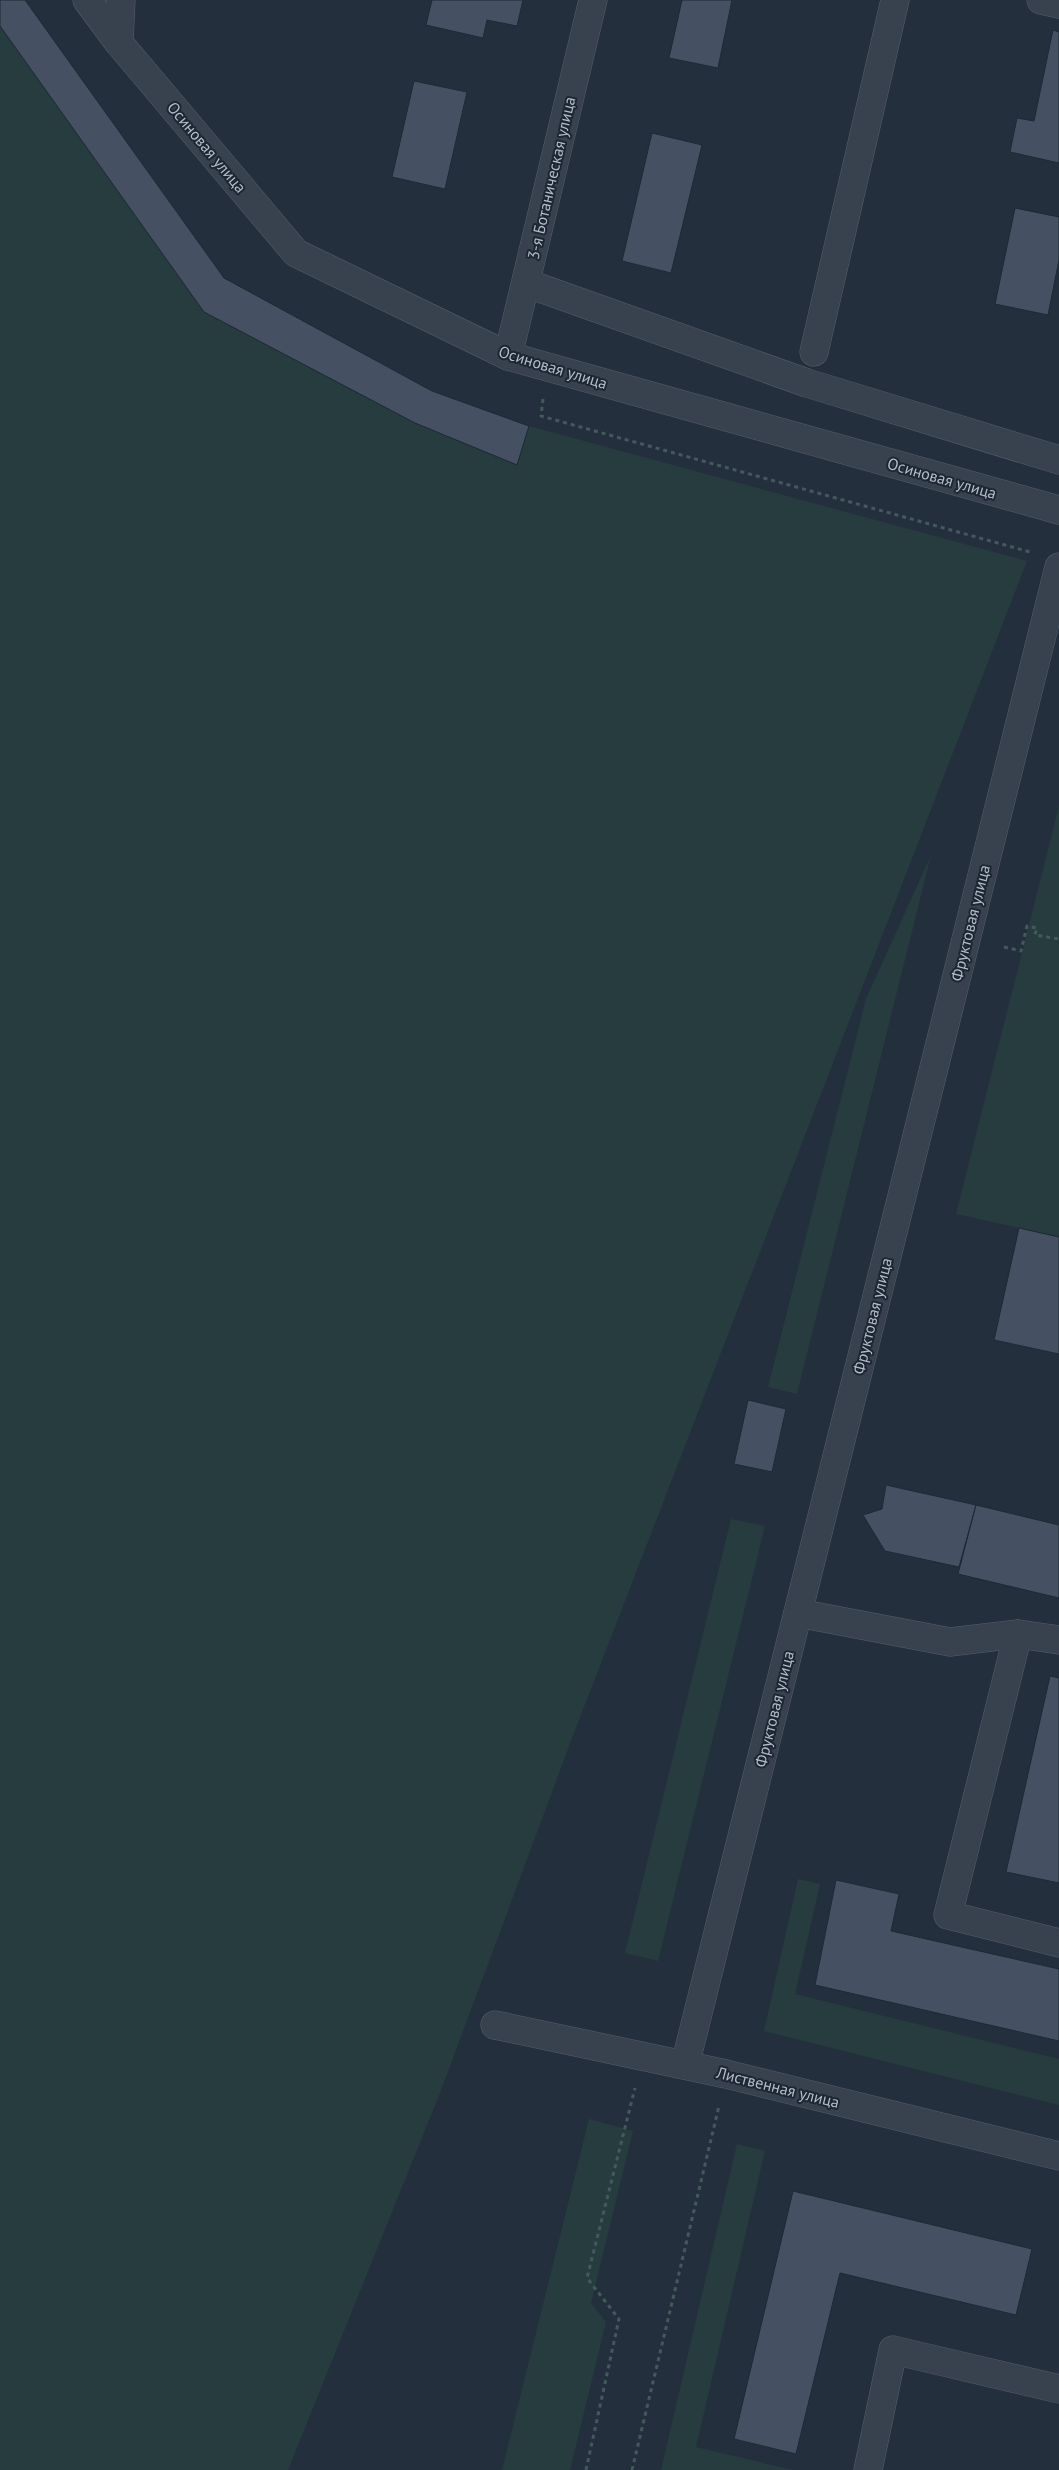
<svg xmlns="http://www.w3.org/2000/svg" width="1059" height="2470" viewBox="0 0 1059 2470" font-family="'PT Sans',sans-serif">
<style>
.green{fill:#263c3f}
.building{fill:#455162;stroke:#1f2835}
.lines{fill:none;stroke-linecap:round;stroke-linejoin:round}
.minor-casing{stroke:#565f6c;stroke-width:29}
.path{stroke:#44595c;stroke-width:3;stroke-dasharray:4 4;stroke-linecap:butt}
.minor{stroke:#38414e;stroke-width:28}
.labels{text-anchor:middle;stroke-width:4;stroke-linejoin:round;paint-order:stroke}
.street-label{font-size:16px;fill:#b4bcc9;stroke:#1d2633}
</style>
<rect width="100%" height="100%" fill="#242f3e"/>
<g class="green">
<polygon points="0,26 204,312 415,423 517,465 529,426 1027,561 574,1733 440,2093 288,2470 0,2470"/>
<polygon points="1059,806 1059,1237 956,1214"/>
<polygon points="931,855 797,1394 768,1387 866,999"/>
<polygon points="731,1519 765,1526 658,1961 625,1953"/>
<polygon points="798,1879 820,1884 795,1994 1059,2059 1059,2105 764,2031"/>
<polygon points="589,2119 633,2131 591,2303 606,2322 570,2470 502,2470"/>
<polygon points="737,2144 765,2151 696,2447 793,2470 661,2470"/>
</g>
<g class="building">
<polygon points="0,0 25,0 224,278 432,391 529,426 517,465 415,423 204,312 0,26"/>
<polygon points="432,0 523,0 517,26 487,20 483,38 426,25"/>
<polygon points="682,0 732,0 718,68 669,58"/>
<polygon points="1053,30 1059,32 1059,163 1010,152 1017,118 1034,121"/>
<polygon points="414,81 467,92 445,189 392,177"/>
<polygon points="652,133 702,145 671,273 622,261"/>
<polygon points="1015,208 1059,217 1059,260 1048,315 995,304"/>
<polygon points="1019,1228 1059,1237 1059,1354 994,1340"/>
<polygon points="748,1400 786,1409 772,1472 734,1464"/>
<polygon points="886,1485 976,1505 959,1567 885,1551 863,1515 882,1509"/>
<polygon points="976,1505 1059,1525 1059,1598 958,1574"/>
<polygon points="1050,1676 1059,1678 1059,1883 1006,1872"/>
<polygon points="836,1880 899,1894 891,1931 1059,1969 1059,2041 815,1985"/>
<polygon points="793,2191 1032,2249 1016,2315 840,2273 796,2454 734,2439"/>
</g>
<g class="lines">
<defs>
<g id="minor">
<polyline points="87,0 119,43 296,253 508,356 1059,510"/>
<polyline points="1041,0 1059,4"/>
<polyline points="119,43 121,0"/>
<polyline points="526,283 807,383 1059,460"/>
<polyline points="814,352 895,0"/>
<polyline points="508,356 593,0"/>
<polyline points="798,1613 950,1642 1018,1634 1059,1640"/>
<polyline points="1018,1634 948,1915 1059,1943"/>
<polyline points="495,2025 726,2074 1059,2156"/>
<polyline points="685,2065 1059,567"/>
<polyline points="868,2470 893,2350 1059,2389"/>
</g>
</defs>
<use href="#minor" class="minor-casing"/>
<g class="path">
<polyline points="543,399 541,416 1030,552"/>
<polyline points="1004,947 1021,951 1027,926 1037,928 1035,935 1059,939"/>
<polyline points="586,2470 619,2319 587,2278 635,2088"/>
<polyline points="632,2470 719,2106"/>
</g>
<use href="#minor" class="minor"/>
</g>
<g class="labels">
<g class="street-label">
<text transform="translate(207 147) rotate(50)" y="6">Осиновая улица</text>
<text transform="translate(551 178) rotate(-77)" y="6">3-я Ботаническая улица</text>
<text transform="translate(553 367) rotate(17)" y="6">Осиновая улица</text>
<text transform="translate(942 478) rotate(16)" y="6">Осиновая улица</text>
<text transform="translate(970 923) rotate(-76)" y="6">Фруктовая улица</text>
<text transform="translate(872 1316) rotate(-76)" y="6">Фруктовая улица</text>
<text transform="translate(774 1709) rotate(-76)" y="6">Фруктовая улица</text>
<text transform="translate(778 2087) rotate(14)" y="6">Лиственная улица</text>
</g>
</g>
</svg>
